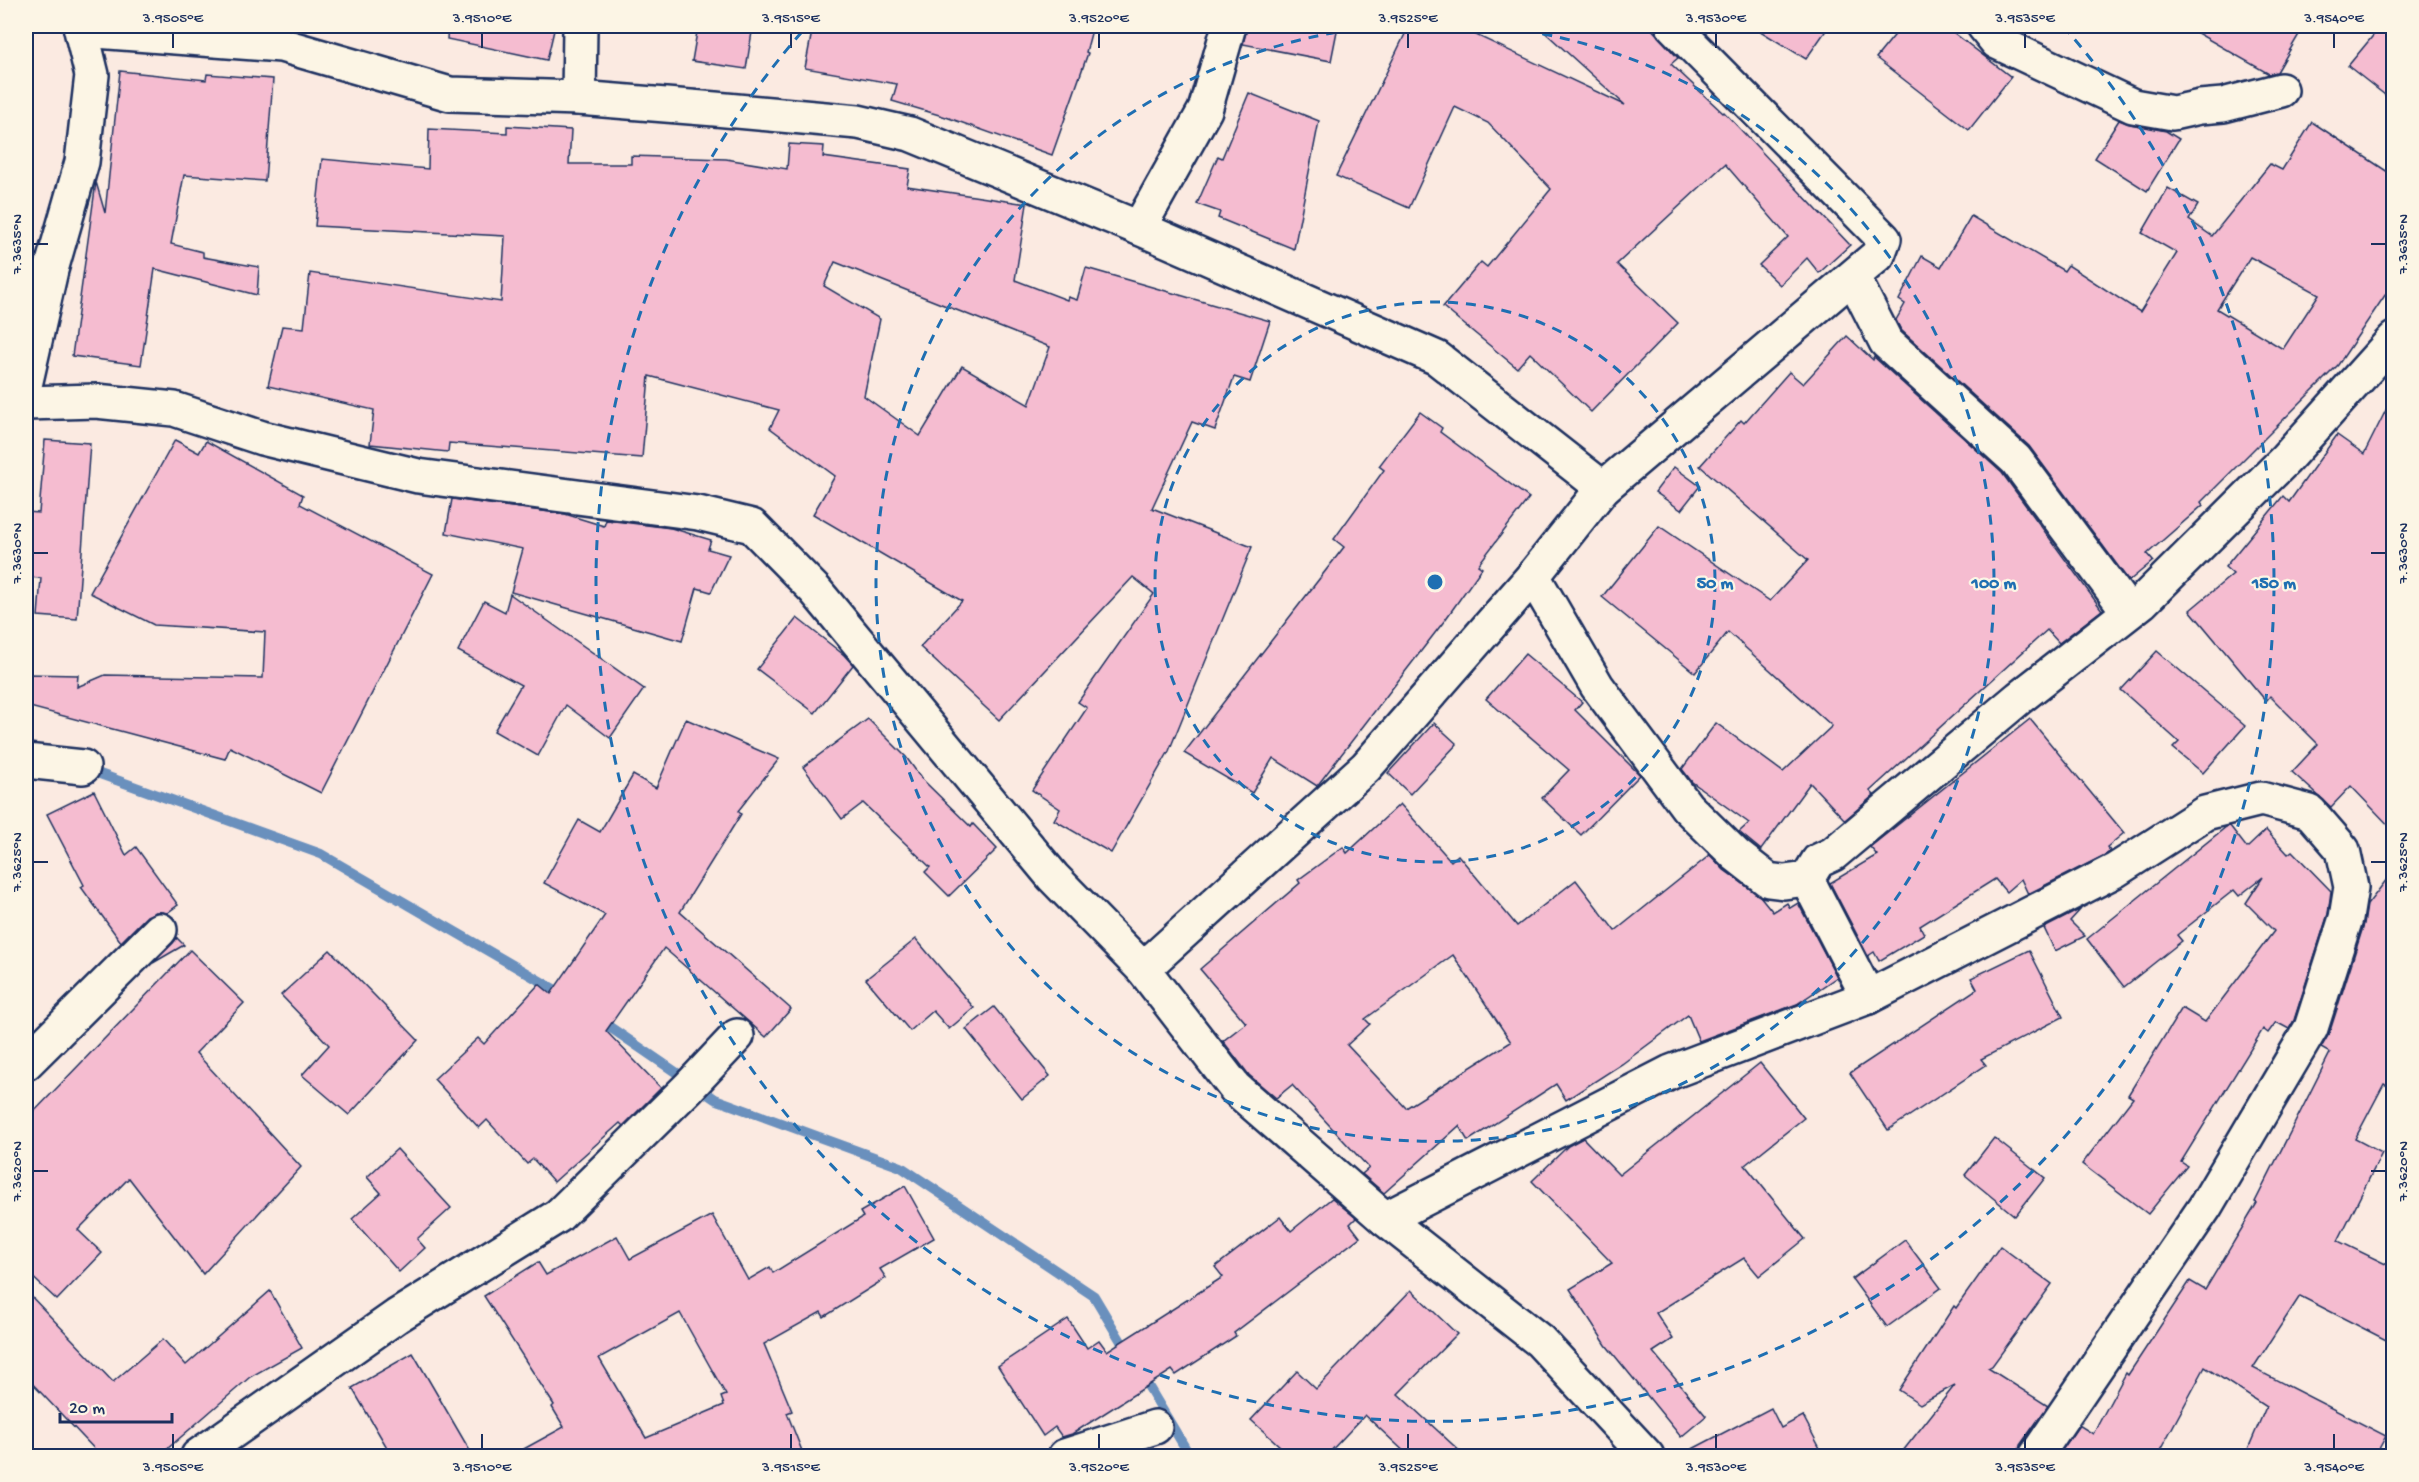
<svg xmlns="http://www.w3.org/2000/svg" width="2419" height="1482" viewBox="0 0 2419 1482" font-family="'Gochi Hand',sans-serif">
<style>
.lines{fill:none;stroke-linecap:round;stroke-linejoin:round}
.stream{stroke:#6b90bd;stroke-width:10}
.building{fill:#f5bcd0;stroke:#1b2f5e;stroke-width:1.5;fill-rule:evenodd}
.minor-casing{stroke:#1b2f5e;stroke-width:38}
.minor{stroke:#fcf5e5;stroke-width:33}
.ticks{fill:none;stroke:#1b2f5e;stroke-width:2}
.ring{fill:none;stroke:#1f6fb2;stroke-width:3;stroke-dasharray:10 8}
.centre{fill:#1f6fb2;stroke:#fcf5e5;stroke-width:3}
.ring-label{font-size:18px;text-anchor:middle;font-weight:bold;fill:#1f6fb2;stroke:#fcf5e5;stroke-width:4.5;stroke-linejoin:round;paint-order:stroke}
.neatline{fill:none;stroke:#1b2f5e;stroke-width:2}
.ticks-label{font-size:15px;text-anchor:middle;fill:#1b2f5e}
</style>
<rect width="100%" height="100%" fill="#fbeae1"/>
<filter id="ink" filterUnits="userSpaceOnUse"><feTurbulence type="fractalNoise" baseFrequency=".0167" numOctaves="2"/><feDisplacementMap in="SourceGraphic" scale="12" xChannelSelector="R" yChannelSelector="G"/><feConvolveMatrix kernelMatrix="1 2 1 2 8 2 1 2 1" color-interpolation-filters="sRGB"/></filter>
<g filter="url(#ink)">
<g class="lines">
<g class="stream">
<polyline points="86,769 321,854 566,996"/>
<polyline points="598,1019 715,1099 901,1167 1094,1296 1128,1353"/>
<polyline points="1141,1374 1190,1456"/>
</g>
</g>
<g class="building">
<polygon points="448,26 555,26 547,60 447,39"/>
<polygon points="698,26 753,26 746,69 692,61"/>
<polygon points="813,26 1093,26 1086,52 1088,53 1052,155 946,117 892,101 897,84 805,68"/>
<polygon points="1247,26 1338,26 1331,61 1243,44"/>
<polygon points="1409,26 1457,26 1625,105 1538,26 1649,26 1678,58 1671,64 1723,113 1724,112 1850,245 1819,273 1807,258 1780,285 1759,265 1788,237 1725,164 1617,264 1678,323 1591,412 1530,353 1517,368 1443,307 1481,262 1487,267 1551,189 1488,123 1455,107 1409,208 1336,176"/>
<polygon points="1752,26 1829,26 1806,59"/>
<polygon points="1902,26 1945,26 2011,77 1969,130 1876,58"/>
<polygon points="2185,26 2304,26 2277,72 2269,74"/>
<polygon points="2381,26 2394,26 2394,102 2348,66"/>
<polygon points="120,71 206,80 207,74 273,79 265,181 184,175 171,244 203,252 203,257 259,267 257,295 155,269 141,365 72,356 96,182 105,213"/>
<polygon points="1249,93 1319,121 1294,249 1218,218 1220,212 1197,204 1218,156 1222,158"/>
<polygon points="2119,120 2130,124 2166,131 2179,139 2147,191 2095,158"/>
<path d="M 2312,122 L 2394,176 L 2394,282 L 2338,365 L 2201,502 L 2203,505 L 2147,554 L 2153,561 L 2129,581 L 2029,446 L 1901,330 L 1896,320 L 1905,304 L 1899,300 L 1922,256 L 1941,267 L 1971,216 L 2064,271 L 2068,265 L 2140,312 L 2177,253 L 2142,233 L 2168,188 L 2198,205 L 2189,220 L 2212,236 L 2270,164 L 2282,170 ZM 2250,257 L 2319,294 L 2283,349 L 2217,309 Z"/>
<path d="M 507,126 L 571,130 L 569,164 L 631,164 L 631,156 L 726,159 L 787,169 L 789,144 L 824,146 L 823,157 L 910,169 L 907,186 L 1027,204 L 1015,280 L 1067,300 L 1068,297 L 1077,300 L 1086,268 L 1270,321 L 1250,382 L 1234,377 L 1215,430 L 1192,422 L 1152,508 L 1252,547 L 1169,751 L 1111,853 L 1054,820 L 1060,809 L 1032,790 L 1087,708 L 1078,702 L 1154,594 L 1133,577 L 999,720 L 920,647 L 962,601 L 813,514 L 835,476 L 770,428 L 779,410 L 649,376 L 642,458 L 449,443 L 448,452 L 370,444 L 374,410 L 268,386 L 282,326 L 304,328 L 310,273 L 501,302 L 505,236 L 315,226 L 322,159 L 428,169 L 429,129 L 507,133 ZM 835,262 L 1050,347 L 1029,405 L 962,366 L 920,436 L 864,396 L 880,319 L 824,286 Z"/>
<polygon points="1847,336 1873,360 1874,357 2002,473 2102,610 2059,643 2047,630 1870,791 1874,795 1845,820 1810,783 1761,850 1739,832 1749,823 1692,782 1682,769 1716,723 1783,772 1832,726 1728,632 1695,673 1602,597 1659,526 1770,601 1808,560 1700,466 1741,420 1744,423 1789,372 1803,384"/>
<polygon points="2394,394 2394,831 2351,786 2331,807 2292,772 2318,744 2270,696 2266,701 2190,610 2233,574 2225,567 2283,496 2289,502 2337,435 2364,454"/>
<polygon points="1420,412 1442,428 1440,432 1529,498 1478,565 1482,568 1445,620 1317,786 1273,758 1252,793 1184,753 1344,547 1334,539 1384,470 1379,466"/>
<polygon points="45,440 90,443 77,619 38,616 41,578 26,577 26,512 39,513"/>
<polygon points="175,440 199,453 206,441 303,495 300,504 433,574 321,793 230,747 225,759 26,706 26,674 78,675 77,687 105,675 263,678 265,632 154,625 90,593"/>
<polygon points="1674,467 1700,486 1681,510 1655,492"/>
<polygon points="452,499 565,514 604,526 606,520 671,528 711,540 708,549 729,555 711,592 697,588 682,641 511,592 523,549 446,533"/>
<polygon points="510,594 644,689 610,738 566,705 538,756 494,731 521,685 458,651 484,601 505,612"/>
<polygon points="797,618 844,655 853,665 815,713 757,669"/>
<polygon points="2157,651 2245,726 2203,773 2173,748 2179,742 2121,690"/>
<polygon points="1525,654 1582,702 1575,710 1640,775 1581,835 1542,798 1569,770 1486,699"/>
<polygon points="686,719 779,759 738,811 741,814 680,912 791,1009 766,1037 664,948 606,1031 661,1088 623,1126 620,1123 554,1182 533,1159 527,1164 487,1120 479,1128 434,1079 478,1038 484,1044 539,984 551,994 605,915 544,883 579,820 600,832 633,775 656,788"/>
<polygon points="868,719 906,757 922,779 971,827 973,824 997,849 949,896 925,872 930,867 863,803 842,819 803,767"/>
<polygon points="2030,719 2124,833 2107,847 2110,851 2107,854 2028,894 2021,879 2006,892 1995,879 1920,926 1924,934 1879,961 1874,952 1868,956 1830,883 1877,855 1870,847"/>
<polygon points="1434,723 1457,744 1410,794 1388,773"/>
<polygon points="94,791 126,855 136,847 178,905 167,913 156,912 147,916 121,942 81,887 84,885 47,814"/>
<path d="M 1400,804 L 1451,861 L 1458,855 L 1517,926 L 1576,880 L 1615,931 L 1710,855 L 1724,870 L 1760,896 L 1773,912 L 1787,903 L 1790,908 L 1798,903 L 1837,977 L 1797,1004 L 1699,1041 L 1688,1015 L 1622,1064 L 1566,1100 L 1556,1084 L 1468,1141 L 1459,1126 L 1384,1193 L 1362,1174 L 1369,1168 L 1292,1085 L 1276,1098 L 1249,1075 L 1223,1041 L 1246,1023 L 1200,969 L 1300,883 L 1298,880 L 1343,847 L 1347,853 ZM 1453,955 L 1511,1042 L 1406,1108 L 1347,1045 L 1370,1024 L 1365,1019 Z"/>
<polygon points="2230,826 2247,848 2266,830 2288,854 2292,851 2331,891 2328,914 2294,1020 2289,1029 2276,1022 2268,1033 2263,1029 2181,1162 2187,1166 2148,1214 2082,1164 2133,1098 2128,1095 2182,1008 2205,1022 2274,931 2246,903 2263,877 2239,896 2234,890 2177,935 2182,941 2124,987 2087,939 2226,827"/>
<polygon points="2394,870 2394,1089 2384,1084 2355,1139 2382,1153 2338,1241 2394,1268 2394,1344 2300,1296 2253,1368 2386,1436 2375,1456 2245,1456 2266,1407 2205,1367 2157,1456 2058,1456 2079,1425 2093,1434 2126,1373 2128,1375 2190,1281 2205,1290 2257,1203 2255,1202 2330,1053 2321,1048 2329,1034 2364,924 2367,905"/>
<polygon points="2081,909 2070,921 2085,936 2055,951 2044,928"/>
<polygon points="177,938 184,945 153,963 173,943"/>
<polygon points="916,939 974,1008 949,1029 933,1011 910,1031 866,979"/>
<polygon points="190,950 244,1003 196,1053 301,1167 203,1274 129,1178 78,1230 102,1253 57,1300 26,1271 26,1120"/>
<polygon points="330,950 418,1040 349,1115 302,1075 329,1045 281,995"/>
<polygon points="2029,950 2063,1017 1981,1059 1986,1065 1888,1130 1850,1073 1977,989 1971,978"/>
<polygon points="994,1007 1050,1076 1022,1099 966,1029"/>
<polygon points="1760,1063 1804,1118 1745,1165 1805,1239 1759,1276 1744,1258 1656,1313 1673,1339 1653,1352 1706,1416 1681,1437 1606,1345 1570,1289 1612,1263 1532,1181 1568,1146 1583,1138 1619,1175"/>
<polygon points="1994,1138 2045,1178 2015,1216 1965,1175"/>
<polygon points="397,1149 451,1208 417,1239 425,1248 399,1272 352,1219 381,1193 367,1177"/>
<path d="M 905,1186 L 934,1238 L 880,1269 L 886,1278 L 824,1317 L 821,1312 L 764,1344 L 792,1411 L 787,1413 L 804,1456 L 511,1456 L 564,1427 L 552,1407 L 554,1405 L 484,1296 L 538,1262 L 546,1275 L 617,1236 L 630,1259 L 712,1215 L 748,1280 L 770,1267 L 773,1273 L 863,1217 L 860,1212 ZM 680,1313 L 726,1395 L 721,1397 L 724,1405 L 646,1438 L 599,1358 Z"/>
<polygon points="1332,1198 1356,1218 1350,1224 1360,1237 1234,1333 1236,1336 1176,1375 1172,1370 1072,1434 1062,1437 1055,1427 1043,1436 998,1366 1068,1319 1087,1348 1099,1340 1107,1351 1223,1277 1215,1267 1280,1217 1291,1231"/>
<polygon points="1905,1240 1941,1288 1887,1327 1852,1279"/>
<polygon points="2000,1246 2052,1284 1992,1366 1988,1368 2048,1406 2020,1445 2018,1456 1899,1456 1955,1385 1920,1404 1899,1390 1954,1306 1956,1308"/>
<polygon points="1411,1290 1457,1334 1398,1394 1465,1456 1409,1456 1365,1415 1326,1456 1291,1456 1251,1420 1297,1371 1316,1389"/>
<polygon points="26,1291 113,1382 163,1339 186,1365 270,1291 302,1348 250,1377 159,1456 101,1456 26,1377"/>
<polygon points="413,1353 473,1456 392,1456 352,1388"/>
<polygon points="1771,1408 1781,1428 1803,1416 1824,1456 1679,1456"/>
</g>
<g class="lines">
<defs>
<g id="minor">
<polyline points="1984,26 1997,42 2133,106 2173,113 2200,107 2223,105 2281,90"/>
<polyline points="83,30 281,45 450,94 579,98 715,109 858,122 910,134 1139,228 1437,358 1603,488"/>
<polyline points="579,98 580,26"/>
<polyline points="1139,228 1205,110 1229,26"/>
<polyline points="1853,277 1886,342 2016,460 2128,611"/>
<polyline points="26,381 51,270 82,162 92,75 80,26"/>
<polyline points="26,403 96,401 174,409 262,438 418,476 698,513 752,526 815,590 1053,877 1143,969 1235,1088 1385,1219 1540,1341 1647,1456"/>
<polyline points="1533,576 1597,686 1687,807 1736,855 1768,880 1784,882 1807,879 1818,861 1833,854 2019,698 2142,602 2285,460 2394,339"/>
<polyline points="26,761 83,767"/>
<polyline points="1807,879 1868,997"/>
<polyline points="1143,969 1366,767 1533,576 1603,488 1878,255 1884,239 1673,26"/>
<polyline points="26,1063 160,930"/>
<polyline points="1385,1219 1671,1072 1868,997 2116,870 2205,813 2261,799 2310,812 2343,850 2351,887 2346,918 2311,1028 2205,1207 2036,1456"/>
<polyline points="198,1456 397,1316 558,1216 688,1088 737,1036"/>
<polyline points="1065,1456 1155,1427"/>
</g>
</defs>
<use href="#minor" class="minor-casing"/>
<use href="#minor" class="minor"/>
</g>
</g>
<path class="ticks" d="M 173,33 L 173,48M 482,33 L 482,48M 791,33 L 791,48M 1099,33 L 1099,48M 1408,33 L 1408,48M 1716,33 L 1716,48M 2025,33 L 2025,48M 2334,33 L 2334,48M 33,244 L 48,244M 2371,244 L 2386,244M 33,553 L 48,553M 2371,553 L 2386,553M 33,862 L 48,862M 2371,862 L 2386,862M 33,1171 L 48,1171M 2371,1171 L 2386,1171M 173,1434 L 173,1449M 482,1434 L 482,1449M 791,1434 L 791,1449M 1099,1434 L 1099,1449M 1408,1434 L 1408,1449M 1716,1434 L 1716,1449M 2025,1434 L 2025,1449M 2334,1434 L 2334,1449"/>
<g class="ring">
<circle cx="1435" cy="582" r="280"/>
<path d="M1489 26A559 559 0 1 1 1381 26"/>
<path d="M2063 26A839 839 0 1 1 807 26"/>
</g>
<circle cx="1435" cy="582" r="9" class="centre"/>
<g class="ring-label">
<text x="1715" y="588">50 m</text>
<text x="1994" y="588">100 m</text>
<text x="2274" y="588">150 m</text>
</g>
<rect width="2419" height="1482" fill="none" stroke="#fcf5e5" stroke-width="66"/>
<path d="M60 1413v9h112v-9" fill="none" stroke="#1b2f5e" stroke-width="3"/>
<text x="69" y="1413" font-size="18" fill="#1b2f5e" stroke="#fcf5e5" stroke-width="4.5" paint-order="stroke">20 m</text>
<rect x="33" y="33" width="2353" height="1416" class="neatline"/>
<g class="ticks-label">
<text x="173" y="22">3.9505°E</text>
<text x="482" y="22">3.9510°E</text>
<text x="791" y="22">3.9515°E</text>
<text x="1099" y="22">3.9520°E</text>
<text x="1408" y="22">3.9525°E</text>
<text x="1716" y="22">3.9530°E</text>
<text x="2025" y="22">3.9535°E</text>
<text x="2334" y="22">3.9540°E</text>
<text transform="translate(16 244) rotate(-90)" y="5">7.3635°N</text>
<text transform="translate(2402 244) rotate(-90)" y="5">7.3635°N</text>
<text transform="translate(16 553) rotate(-90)" y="5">7.3630°N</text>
<text transform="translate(2402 553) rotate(-90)" y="5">7.3630°N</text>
<text transform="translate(16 862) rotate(-90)" y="5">7.3625°N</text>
<text transform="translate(2402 862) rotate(-90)" y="5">7.3625°N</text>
<text transform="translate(16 1171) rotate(-90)" y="5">7.3620°N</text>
<text transform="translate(2402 1171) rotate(-90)" y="5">7.3620°N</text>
<text x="173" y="1471">3.9505°E</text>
<text x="482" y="1471">3.9510°E</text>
<text x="791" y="1471">3.9515°E</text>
<text x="1099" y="1471">3.9520°E</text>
<text x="1408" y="1471">3.9525°E</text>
<text x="1716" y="1471">3.9530°E</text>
<text x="2025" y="1471">3.9535°E</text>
<text x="2334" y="1471">3.9540°E</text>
</g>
</svg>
